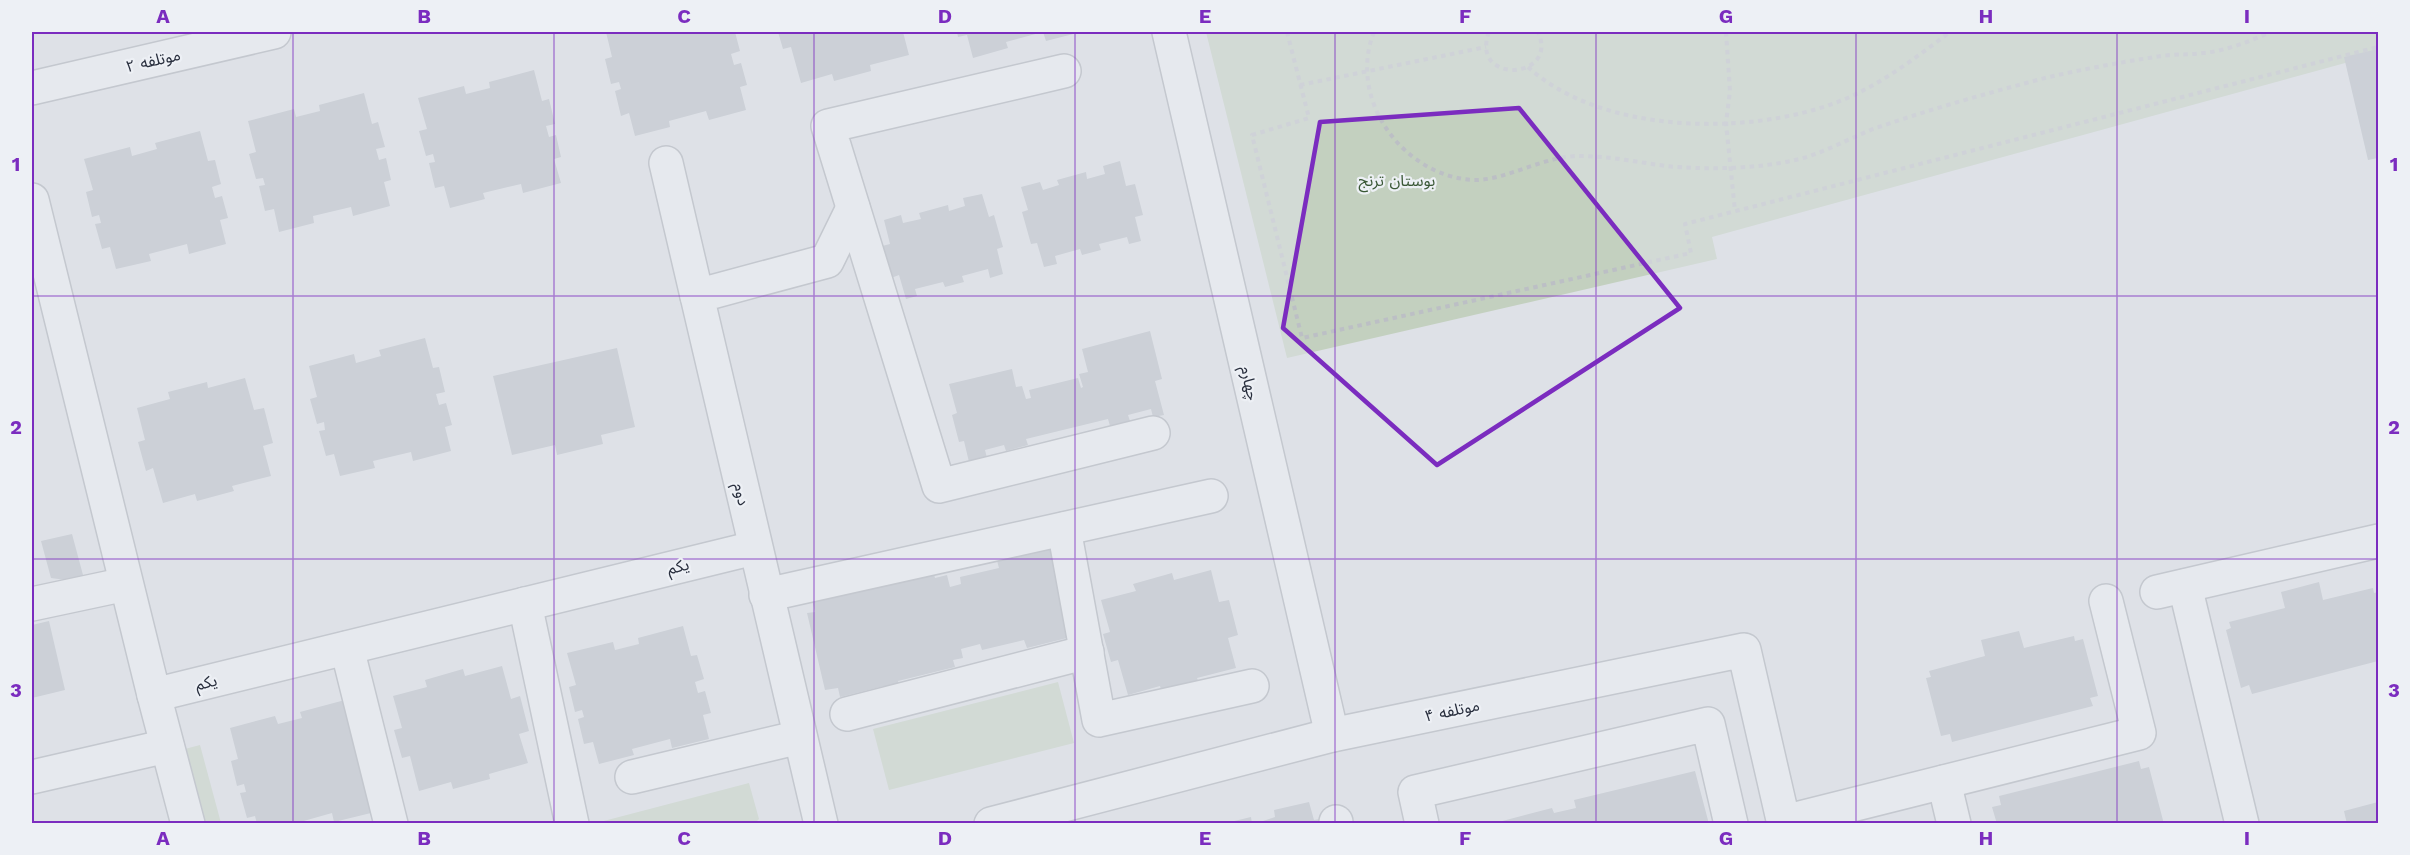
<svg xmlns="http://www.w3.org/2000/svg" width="2410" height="855" viewBox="0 0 2410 855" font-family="'Work Sans','Noto Sans Arabic',sans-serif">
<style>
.green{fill:#c3d0bf}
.building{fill:#b5bac3}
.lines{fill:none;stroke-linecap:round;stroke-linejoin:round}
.minor-casing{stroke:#a4a8b1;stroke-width:36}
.tertiary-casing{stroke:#a4a8b1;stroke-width:36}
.path{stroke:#bcbfc5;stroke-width:4;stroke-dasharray:4.5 4.5;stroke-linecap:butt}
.minor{stroke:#f0f2f5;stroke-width:33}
.tertiary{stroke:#f0f2f5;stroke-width:33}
.marked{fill:none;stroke:#7b2cbf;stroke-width:4.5;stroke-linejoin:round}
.grid{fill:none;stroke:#7b2cbf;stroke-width:1.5;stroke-opacity:0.55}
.labels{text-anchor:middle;stroke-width:4.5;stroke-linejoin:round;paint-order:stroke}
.street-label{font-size:16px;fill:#282e3d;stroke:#edf0f5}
.park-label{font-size:16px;fill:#3a5836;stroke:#edf0f5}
.neatline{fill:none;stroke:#7b2cbf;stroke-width:2}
.grid-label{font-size:20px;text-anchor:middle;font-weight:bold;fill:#7b2cbf}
</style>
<rect width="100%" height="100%" fill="#dee1e7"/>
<g class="green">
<polygon points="1206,32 2378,32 2378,54 1712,237 1717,259 1287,358"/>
<polygon points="1058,682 1074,743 889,790 873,729"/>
<polygon points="200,745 221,823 200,823 181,750"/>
<polygon points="749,783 759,819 755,823 596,823"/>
</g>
<g class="building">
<polygon points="606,32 735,32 740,51 731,54 734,65 741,63 747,85 740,87 746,110 709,120 706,111 669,121 670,127 635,136 629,113 621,116 615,91 621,89 619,82 611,84 605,59 612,57"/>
<polygon points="778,32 903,32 909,55 870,65 871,71 834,81 832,74 801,83 791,47 783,49"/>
<polygon points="957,32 1081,32 1046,41 1043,32 1006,42 1008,48 973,58 967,35 958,37"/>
<polygon points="2378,49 2378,158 2368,160 2344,57"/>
<polygon points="534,70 542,101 549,99 555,124 546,126 549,137 556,135 561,157 554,159 561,183 523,193 521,184 483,193 485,199 450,208 444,186 435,188 429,163 435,162 433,154 426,156 419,131 427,129 418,98 464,86 466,94 490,88 489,82"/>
<polygon points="364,93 372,124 378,122 385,147 376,149 379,160 386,158 391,180 384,182 390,206 353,216 351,207 313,216 314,223 279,232 274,209 265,211 259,186 265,185 263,178 256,179 249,154 256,152 248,121 294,109 296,117 320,111 319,105"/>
<polygon points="200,131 208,161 215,160 221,184 212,187 215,198 222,196 228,218 220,220 226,244 189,254 187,244 149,254 151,261 116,269 110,247 102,249 95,224 101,223 99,215 92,217 86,192 93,190 84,159 130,147 132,156 157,149 155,143"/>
<polygon points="1120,161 1126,186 1135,184 1143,215 1135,217 1141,241 1129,244 1127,237 1099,244 1101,250 1082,255 1080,249 1055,256 1057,264 1044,267 1037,243 1031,244 1022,212 1028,210 1021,187 1040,182 1043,190 1059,185 1057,180 1086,172 1087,179 1105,174 1103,166"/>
<polygon points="982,194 989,217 994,215 1003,247 997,249 1003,274 990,278 988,269 962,276 964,282 945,287 943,282 915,289 917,296 906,299 899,275 891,278 882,246 890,244 884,220 901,215 903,223 921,219 919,213 948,205 949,211 965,206 963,198"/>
<polygon points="1150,331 1162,379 1155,381 1164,415 1153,417 1151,409 1128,415 1130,421 1110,426 1108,419 1026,439 1028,445 1006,451 1004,445 985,450 987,458 969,462 964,441 959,442 952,415 957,413 949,384 1012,369 1016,387 1022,386 1026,399 1031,398 1029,390 1078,378 1081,388 1083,387 1079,374 1088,372 1082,349"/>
<polygon points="425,338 433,368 439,367 445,392 436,394 439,405 446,403 452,425 445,427 451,451 413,461 411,452 373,461 375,468 340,476 334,454 326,456 319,431 325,430 324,422 317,424 310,399 317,397 309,366 354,354 356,363 381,356 379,350"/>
<polygon points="617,348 635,427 601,435 603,444 557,455 555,445 512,455 493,376"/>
<polygon points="245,378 254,410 264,408 273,443 263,446 271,476 232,486 234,491 197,501 195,494 163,503 153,468 146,471 138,442 145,440 137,408 170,399 168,392 207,382 208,388"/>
<polygon points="72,534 83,575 73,581 51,578 41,541"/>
<polygon points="1056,542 1079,635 1027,648 1024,640 982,650 980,644 961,649 963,658 953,660 955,667 898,681 901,691 886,695 884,686 840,697 838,688 825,690 807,613 815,612 812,600 933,570 935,578 947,575 950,587 961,584 960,577 999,568 996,557"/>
<polygon points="1211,570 1219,602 1229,600 1238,635 1228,638 1236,668 1197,678 1199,683 1162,693 1160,686 1128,695 1118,660 1111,662 1103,634 1110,632 1101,600 1136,591 1133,584 1172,573 1174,580"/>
<polygon points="2319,582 2323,600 2373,588 2374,593 2378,592 2378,661 2252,694 2249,685 2241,688 2226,630 2231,628 2229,622 2285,608 2281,592"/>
<polygon points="49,621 65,690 32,698 32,625"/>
<polygon points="683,626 691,656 697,655 704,679 695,682 698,693 705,691 711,713 703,715 709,739 672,748 670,739 632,749 634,755 599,764 593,742 584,744 578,719 584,717 582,710 575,712 569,687 576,685 567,653 613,642 615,650 639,644 638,638"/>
<polygon points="2019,631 2024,648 2074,636 2075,641 2083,639 2098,696 2090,698 2093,706 1952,742 1950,734 1941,736 1926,678 1931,677 1929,671 1985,656 1981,640"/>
<polygon points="502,666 511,699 520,696 529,731 519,734 528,763 489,774 490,779 453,789 451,782 419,791 410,756 402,758 394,730 402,728 393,696 427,687 425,680 463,669 465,676"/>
<polygon points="345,700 366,754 357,756 360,767 373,787 365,789 371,813 334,822 332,813 293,824 257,824 255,816 247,818 240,793 246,792 244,784 237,786 231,761 238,759 230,728 275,716 278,724 302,718 300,712"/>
<polygon points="2139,761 2141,769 2149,767 2164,824 1997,824 1992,807 2001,805 1999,796"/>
<polygon points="1695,771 1709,824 1491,824 1552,808 1554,813 1576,808 1574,800"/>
<polygon points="1309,802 1314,820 1320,819 1321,824 1254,824 1275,817 1274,810"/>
<polygon points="2378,802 2378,824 2347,824 2344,811"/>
<polygon points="1251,817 1252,824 1226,824 1226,823"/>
</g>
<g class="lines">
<defs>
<g id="minor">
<polyline points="1064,71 828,126 939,486 1153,433"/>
<polyline points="666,163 697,296"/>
<polyline points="32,200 154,695 188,824"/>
<polyline points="1064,529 1099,720 1252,686"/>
<polyline points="2185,586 2242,824"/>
<polyline points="2157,592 2378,541"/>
<polyline points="766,595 1211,496"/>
<polyline points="32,604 126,584"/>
<polyline points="525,604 572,824"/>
<polyline points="347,648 391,824"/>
<polyline points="154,695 754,548"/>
<polyline points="847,714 1087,652"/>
<polyline points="32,777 167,746"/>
<polyline points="632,777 800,737"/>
<polyline points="1944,782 1954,824"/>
<polyline points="1336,822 1336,824"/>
<polyline points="1784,822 2139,733 2106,601"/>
<polyline points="821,824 697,296 827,261 853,208"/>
<polyline points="991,824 1332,735 1744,650 1784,824"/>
<polyline points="1422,824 1415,792 1708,724 1731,824"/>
</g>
<g id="tertiary">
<polyline points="1169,32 1332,735"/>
<polyline points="32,88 274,32"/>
</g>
</defs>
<use href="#minor" class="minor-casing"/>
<use href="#tertiary" class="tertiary-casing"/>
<g class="path">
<polyline points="1287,32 1309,118 1252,135 1302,338 1691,253 1685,224 2378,47"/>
<path d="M 1374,32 C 1347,99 1403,176 1473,180 C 1505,181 1543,156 1579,156 C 1608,156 1637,162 1666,166 C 1704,170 1757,169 1795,160 C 1823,154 1849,138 1876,128 C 1931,109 1988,93 2045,78 C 2083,69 2123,62 2161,56 C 2175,54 2189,55 2203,53 C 2226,51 2250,41 2271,32"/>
<path d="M 1489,32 C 1469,85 1560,80 1538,32"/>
<polyline points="1726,32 1730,91 1726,123 1735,211"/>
<path d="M 1528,67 C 1601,134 1746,136 1835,103 C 1878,87 1914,59 1950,32"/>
<polyline points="1300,85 1486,47"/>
</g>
<use href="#minor" class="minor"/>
<use href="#tertiary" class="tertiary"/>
</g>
<path d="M0 0H2410V855H0ZM 1519,108 L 1680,308 L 1437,465 L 1283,328 L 1320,122 Z" fill="#dee1e7" fill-opacity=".55" fill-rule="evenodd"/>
<path class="marked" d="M 1519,108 L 1680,308 L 1437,465 L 1283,328 L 1320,122 Z"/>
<path class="grid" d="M 293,32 L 293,824M 554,32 L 554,824M 814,32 L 814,824M 1075,32 L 1075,824M 1335,32 L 1335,824M 1596,32 L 1596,824M 1856,32 L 1856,824M 2117,32 L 2117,824M 32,296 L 2378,296M 32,559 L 2378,559"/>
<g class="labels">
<g class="street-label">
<text transform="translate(153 60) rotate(-13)" y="6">موتلفه ۲</text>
<text transform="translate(1250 383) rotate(77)" y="6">چهارم</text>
<text transform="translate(742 494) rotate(77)" y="6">دوم</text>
<text transform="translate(678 566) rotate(-14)" y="6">یکم</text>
<text transform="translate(206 682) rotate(-14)" y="6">یکم</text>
<text transform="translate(1452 710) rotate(-12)" y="6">موتلفه ۴</text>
</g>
<g class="park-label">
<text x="1397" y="186">بوستان ترنج</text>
</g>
</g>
<rect width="2410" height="855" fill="none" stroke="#edf0f5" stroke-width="66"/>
<rect x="33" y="33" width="2344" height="789" class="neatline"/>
<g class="grid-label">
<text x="163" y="23">A</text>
<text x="424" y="23">B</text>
<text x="684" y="23">C</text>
<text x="945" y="23">D</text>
<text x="1205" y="23">E</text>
<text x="1465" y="23">F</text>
<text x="1726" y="23">G</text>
<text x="1986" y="23">H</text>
<text x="2247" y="23">I</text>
<text x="16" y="171">1</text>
<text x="2394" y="171">1</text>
<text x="16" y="434">2</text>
<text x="2394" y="434">2</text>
<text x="16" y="697">3</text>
<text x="2394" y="697">3</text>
<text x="163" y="845">A</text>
<text x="424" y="845">B</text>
<text x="684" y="845">C</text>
<text x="945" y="845">D</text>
<text x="1205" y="845">E</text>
<text x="1465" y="845">F</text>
<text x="1726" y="845">G</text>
<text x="1986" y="845">H</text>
<text x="2247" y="845">I</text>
</g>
</svg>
